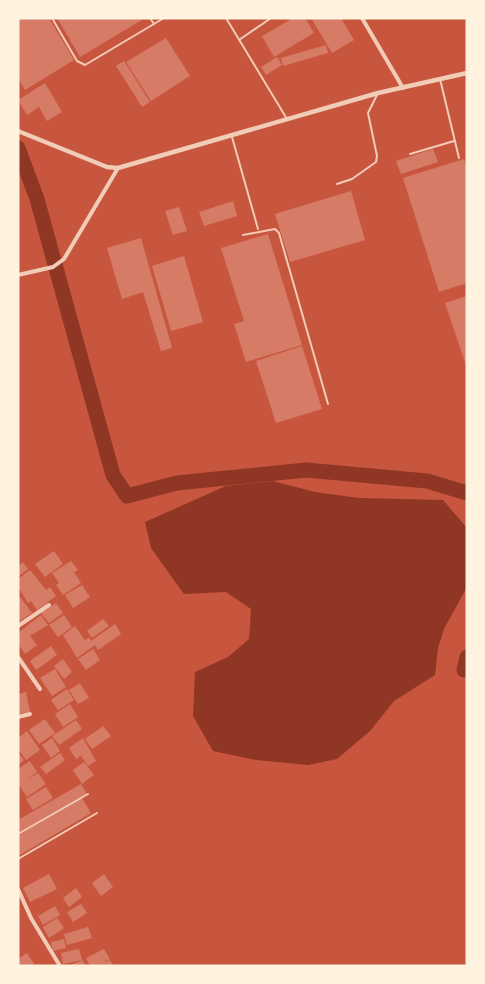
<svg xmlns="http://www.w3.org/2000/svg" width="485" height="984" viewBox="0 0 485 984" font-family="'Open Sans',sans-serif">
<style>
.water{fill:#8f3625}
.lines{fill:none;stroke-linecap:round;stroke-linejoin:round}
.river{stroke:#8f3625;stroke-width:15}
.building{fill:#d67c66}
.service{stroke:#f1ccb7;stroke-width:2}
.minor{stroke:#f1ccb7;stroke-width:4}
.tertiary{stroke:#f1ccb7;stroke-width:4.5}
</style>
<rect width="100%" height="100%" fill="#c8553d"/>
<polygon class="water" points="273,481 315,492 359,498 443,500 467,528 467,587 444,629 438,648 435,675 394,701 370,731 337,759 308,765 256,760 213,751 193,716 195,672 228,657 249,639 251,609 226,592 184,594 151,548 145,522 226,486"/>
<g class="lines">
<g class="river">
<polyline points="18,148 37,199 113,475 127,496 177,483 306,470 427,481 467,493"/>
<polyline points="467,657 464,670 467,669"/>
</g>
</g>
<g class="building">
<polygon points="18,18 49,18 74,60 25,90 18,78"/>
<polygon points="57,18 145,18 80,57"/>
<polygon points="293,18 305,18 314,33 274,57 262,36"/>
<polygon points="311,18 341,18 354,40 332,53"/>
<polygon points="166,38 190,76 151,101 126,62"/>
<polygon points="326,45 328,53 283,66 281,58"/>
<polygon points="277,57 282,65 266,75 261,67"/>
<polygon points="124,61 150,102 142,107 116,66"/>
<polygon points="45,83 62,112 47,121 39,107 27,115 18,100"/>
<polygon points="433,149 438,162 401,174 396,161"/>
<polygon points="464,159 467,167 467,283 439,292 403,178"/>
<polygon points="351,191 365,240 290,262 275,214"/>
<polygon points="233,201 237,216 204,226 199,212"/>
<polygon points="179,207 187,231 173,235 165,211"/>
<polygon points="268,234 302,345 246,362 234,324 244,321 221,248"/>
<polygon points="141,238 172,348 161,351 143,292 122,299 107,248"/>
<polygon points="184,256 203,322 171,331 152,266"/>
<polygon points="467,296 467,368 445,303"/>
<polygon points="302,346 322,409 276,423 256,361"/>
<polygon points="54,551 63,564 45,577 35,564"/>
<polygon points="71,561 78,570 74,572 81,583 63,595 56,585 59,583 52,573"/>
<polygon points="23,562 28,569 18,577 18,566"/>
<polygon points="30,570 46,590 50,587 56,596 37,610 31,601 28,603 18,587 18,579"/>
<polygon points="82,585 90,597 73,608 65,595"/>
<polygon points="20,597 32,613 18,622 18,598"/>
<polygon points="56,603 63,613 49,623 41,613"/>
<polygon points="41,615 48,625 30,636 37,645 25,654 18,644 18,633"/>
<polygon points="64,615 72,627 58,637 49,625"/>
<polygon points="103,619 109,626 92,638 87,631"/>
<polygon points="115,624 121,634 98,650 95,645 77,658 63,635 75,626 85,640 89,637 91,641"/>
<polygon points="51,646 57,655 36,670 30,661"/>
<polygon points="93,649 100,660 86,670 78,659"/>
<polygon points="63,659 72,672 64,679 54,666"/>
<polygon points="55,669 66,687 52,696 40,678"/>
<polygon points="80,683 89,698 78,704 69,690"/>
<polygon points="67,689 74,700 58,710 51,700"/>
<polygon points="26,692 30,712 18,714 18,694"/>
<polygon points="70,704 78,717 63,727 55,714"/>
<polygon points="45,719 55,733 39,744 29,730"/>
<polygon points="76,720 82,729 59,745 52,736"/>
<polygon points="103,726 111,736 92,749 85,739"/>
<polygon points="27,731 40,750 26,760 18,749 18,738"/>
<polygon points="52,738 60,751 51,758 42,745"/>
<polygon points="83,738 96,761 88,766 81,756 86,752 76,759 69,748"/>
<polygon points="18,752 24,760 18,765"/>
<polygon points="60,753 65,760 46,774 40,767"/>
<polygon points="30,761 37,772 27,780 38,773 46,784 27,797 18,784 18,769"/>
<polygon points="84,762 94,775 82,784 73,770"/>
<polygon points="81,784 87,794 18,833 18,820"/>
<polygon points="46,787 53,798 33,810 26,799"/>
<polygon points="82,798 91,813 18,856 18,835"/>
<polygon points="49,874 57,889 30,902 23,888"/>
<polygon points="104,874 113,887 101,896 92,883"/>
<polygon points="76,888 82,897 69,907 63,898"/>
<polygon points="81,904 87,913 73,922 67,912"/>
<polygon points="55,906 60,915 43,925 38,916"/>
<polygon points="57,918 64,928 49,938 43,927"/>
<polygon points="88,927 92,938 67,945 64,934"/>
<polygon points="64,939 66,948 53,951 51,942"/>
<polygon points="79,949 82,960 63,964 61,953"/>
<polygon points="104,949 110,959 99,964 110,960 114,966 90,966 86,958"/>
<polygon points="27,953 34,964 30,966 18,966 18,959"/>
<polygon points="83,960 85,966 68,966"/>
</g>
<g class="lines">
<g class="service">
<polyline points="52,18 77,61 85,65 164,18"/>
<polyline points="150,18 154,24"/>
<polyline points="226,18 287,119"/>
<polyline points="239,40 271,18"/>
<polyline points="440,79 459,158"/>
<polyline points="232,137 258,229"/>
<polyline points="410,154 454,141"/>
<polyline points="337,184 352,179 376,162 377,156 368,113 378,93"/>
<polyline points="243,235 275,229 279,233 328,404"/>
<polyline points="18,834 88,794"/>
<polyline points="18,859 97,813"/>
</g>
<g class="minor">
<polyline points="362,18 403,88"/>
<polyline points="18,275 53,267 64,259 118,168"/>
<polyline points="18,626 49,605"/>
<polyline points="18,657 40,689"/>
<polyline points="18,717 30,714"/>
<polyline points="18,889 31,918 60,966"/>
</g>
<polyline class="tertiary" points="18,131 107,167 118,168 378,93 467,73"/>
</g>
<rect width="485" height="984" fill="none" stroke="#fff3e0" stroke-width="39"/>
</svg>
